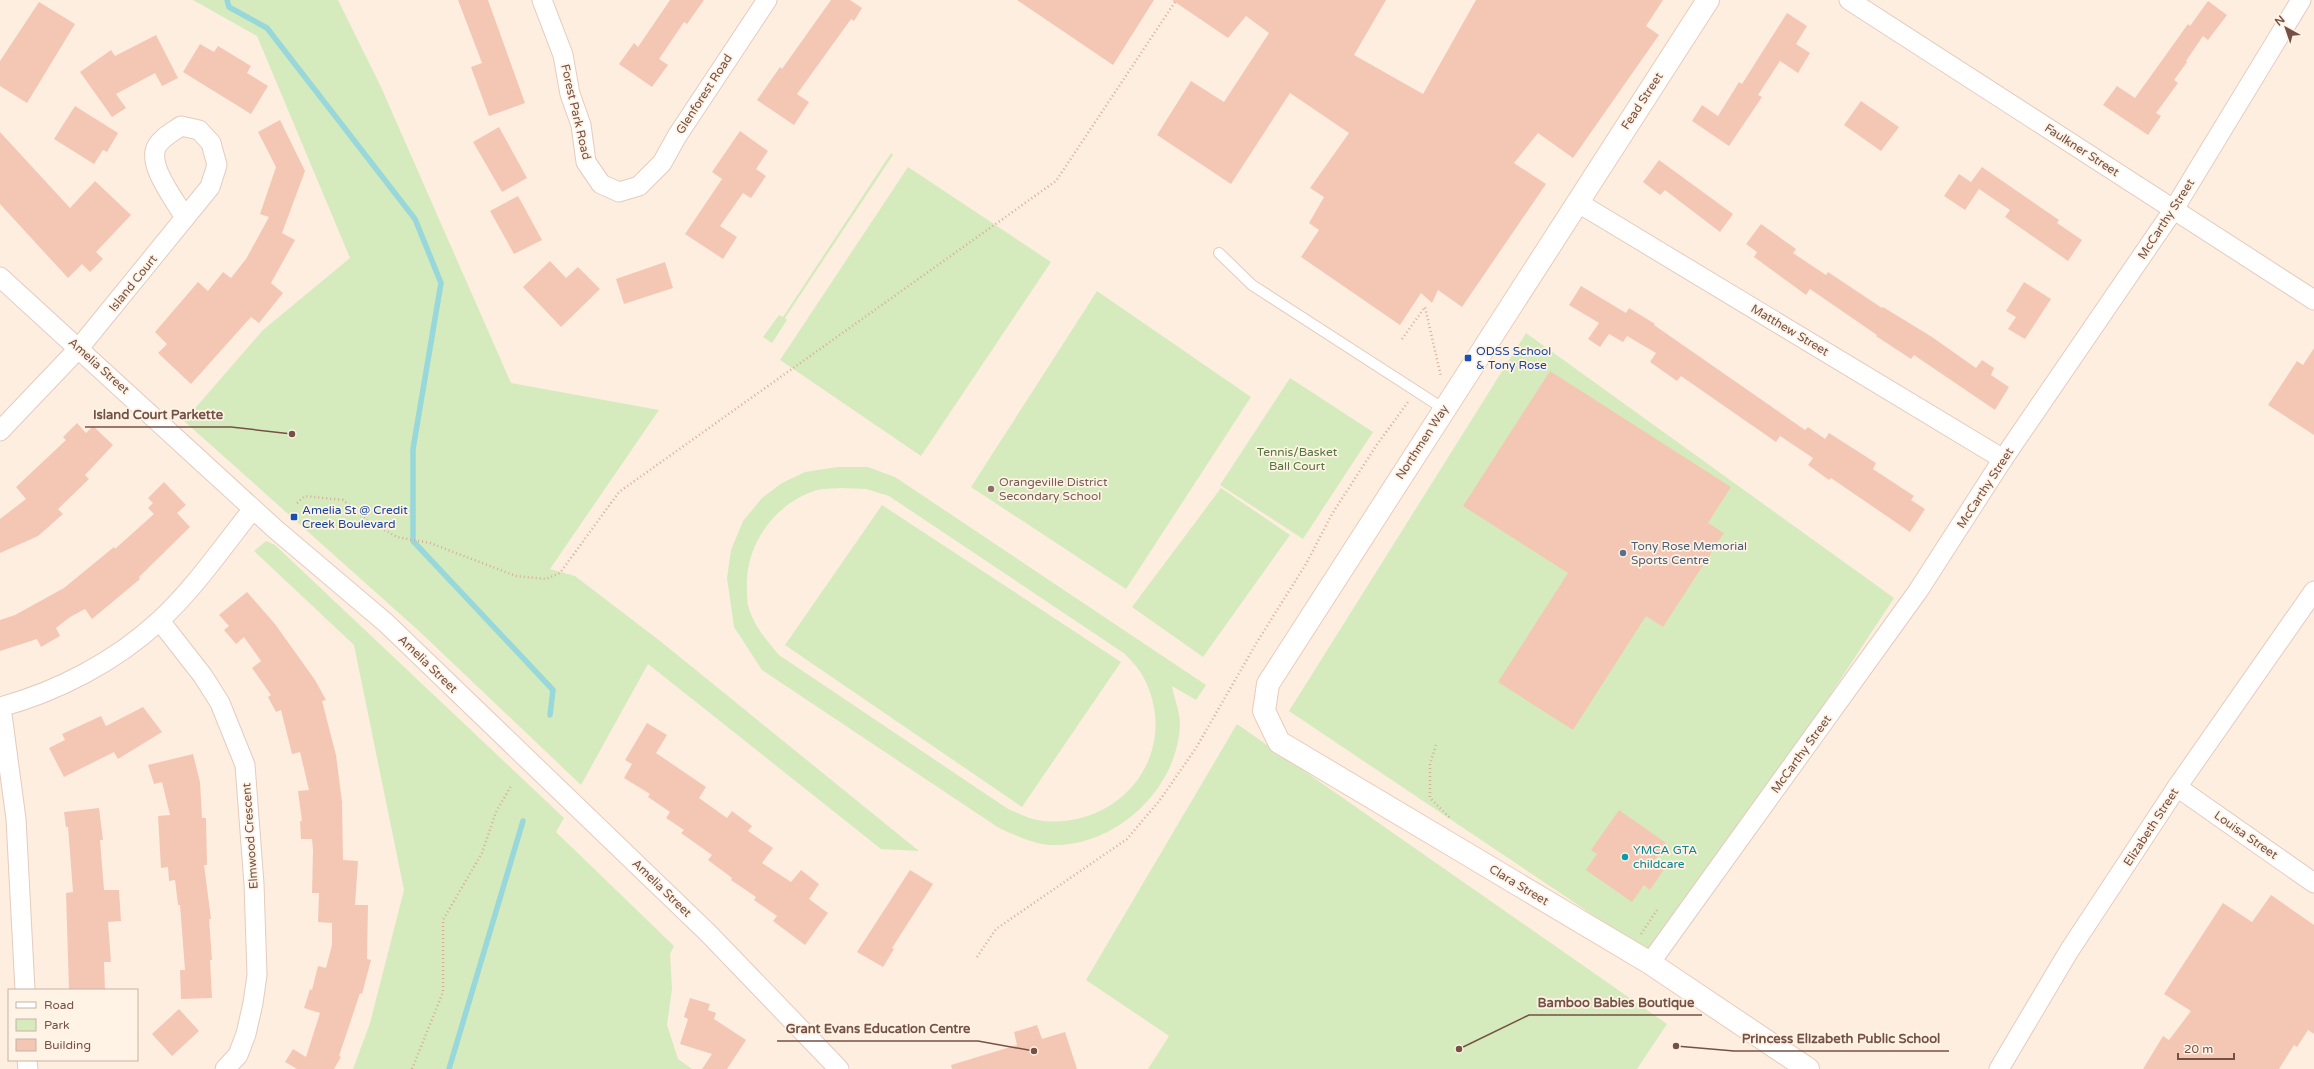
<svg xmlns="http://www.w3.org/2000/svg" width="2314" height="1069" viewBox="0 0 2314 1069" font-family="'Varela Round',sans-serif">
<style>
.green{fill:#d5ebbd;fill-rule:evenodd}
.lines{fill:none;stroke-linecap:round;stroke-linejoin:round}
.stream{stroke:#98d7da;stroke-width:5.5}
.building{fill:#f4c7b5}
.lane-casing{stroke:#e4cbbe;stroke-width:12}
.street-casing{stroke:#e4cbbe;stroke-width:21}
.secondary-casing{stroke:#e9cbba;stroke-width:24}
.path{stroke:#d9ab98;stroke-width:2.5;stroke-dasharray:1 3;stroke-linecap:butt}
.lane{stroke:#fff;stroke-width:10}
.street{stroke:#fff;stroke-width:19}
.secondary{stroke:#fff;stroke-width:22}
.transit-dot{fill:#1a4fb4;stroke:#fff3e6;stroke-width:1.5}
.education-dot{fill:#8d6e63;stroke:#fff3e6;stroke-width:1.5}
.service-dot{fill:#5c6f8a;stroke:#fff3e6;stroke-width:1.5}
.culture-dot{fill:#0f9aa8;stroke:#fff3e6;stroke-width:1.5}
.labels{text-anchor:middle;stroke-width:3.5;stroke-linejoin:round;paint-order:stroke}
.street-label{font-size:12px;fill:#755145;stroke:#fff3e6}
.transit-label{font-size:12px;fill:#164399;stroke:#fff3e6;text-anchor:start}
.park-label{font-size:12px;fill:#52763b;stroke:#fff3e6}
.education-label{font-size:12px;fill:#785e54;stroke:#fff3e6;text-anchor:start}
.service-label{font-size:12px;fill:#4e5e75;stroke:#fff3e6;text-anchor:start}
.culture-label{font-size:12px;fill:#0d838f;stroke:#fff3e6;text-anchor:start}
.leader{fill:none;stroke:#755145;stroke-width:1.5}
.callout-dot{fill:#755145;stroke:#fff3e6;stroke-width:1.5}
.callout-label{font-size:13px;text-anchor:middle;font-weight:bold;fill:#755145;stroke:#fff3e6;stroke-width:3.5;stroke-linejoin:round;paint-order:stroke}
</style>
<rect width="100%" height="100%" fill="#feeedf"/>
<g class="green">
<polygon points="193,0 338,0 381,87 511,383 659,410 550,569 575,576 660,641 919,851 881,849 648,664 581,785 419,631 184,421 263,330 350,258 257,36"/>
<polygon points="891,153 893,155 785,318 787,320 772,343 763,337 779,315 783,317"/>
<polygon points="908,167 1051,262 921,456 780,360"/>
<polygon points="1097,291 1251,397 1126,589 971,487"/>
<polygon points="1526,333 1894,598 1657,958 1289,711"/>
<polygon points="1290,378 1373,432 1303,539 1220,485"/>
<path d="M 837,467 L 868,467 L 895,477 L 1206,685 L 1196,700 L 1172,686 C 1174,698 1180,712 1180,724 C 1178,789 1116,847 1051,845 C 1033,844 1015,835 999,828 L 762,670 L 734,627 L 727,578 L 731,550 L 743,521 L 762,498 L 782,483 L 805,472 ZM 841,488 L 866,489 L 889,496 L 1125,654 C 1130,660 1137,666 1141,673 C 1173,727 1150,791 1093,814 C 1075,821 1053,824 1033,819 C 1025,817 1016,812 1008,809 L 779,655 C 767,641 755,627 749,609 C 747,603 747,596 747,590 C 744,547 773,505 814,491 C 822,488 833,489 841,488 Z"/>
<polygon points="1221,488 1290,535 1203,657 1132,607"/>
<polygon points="882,505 1121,662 1022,807 785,645"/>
<polygon points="266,541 275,545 564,818 556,832 674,946 670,954 672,989 667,1025 678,1059 692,1069 353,1069 370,1023 404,890 354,645 254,551"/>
<polygon points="1237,724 1667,1024 1637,1069 1148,1069 1169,1036 1086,980"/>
</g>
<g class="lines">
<g class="stream">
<polyline points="227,0 229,7 267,28 415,219 441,283 413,449 413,541 553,690 550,715"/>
<polyline points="449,1069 523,821"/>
</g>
</g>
<g class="building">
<polygon points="458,0 488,0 525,103 489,116 471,67 482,63"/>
<polygon points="670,0 704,0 687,24 684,22 659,59 668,65 652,87 619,64 634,43 638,47"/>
<polygon points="831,0 850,0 862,8 854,21 851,19 797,94 809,102 794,125 757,100 780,67 782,69"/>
<polygon points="1017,0 1154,0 1113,65"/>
<polygon points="1172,0 1386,0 1354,55 1423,94 1476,0 1663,0 1646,26 1659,35 1573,158 1538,133 1514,163 1546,184 1462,307 1438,290 1432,303 1421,293 1400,325 1301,257 1319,230 1309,223 1324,197 1310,188 1349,133 1290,93 1231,184 1157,135 1191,81 1224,102 1269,33 1246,16 1228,38"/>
<polygon points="2208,1 2227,15 2208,40 2203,36 2186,61 2187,62 2174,80 2178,83 2156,113 2161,116 2148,135 2103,105 2117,86 2135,98 2188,24 2190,26"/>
<polygon points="39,2 75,24 27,103 0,86 0,61"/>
<polygon points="1787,13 1807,26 1796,44 1810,53 1798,73 1780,61 1758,95 1762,97 1729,146 1692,121 1702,105 1718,116 1739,82 1742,84"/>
<polygon points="156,35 178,78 162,86 155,73 116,94 126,108 112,117 80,72 111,50 115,56"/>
<polygon points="200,44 214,52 218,46 251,66 247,73 268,86 251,114 183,72"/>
<polygon points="1861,101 1899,127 1881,151 1844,125"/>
<polygon points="75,106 118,133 107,152 103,150 94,164 54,139"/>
<polygon points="280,120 305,171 282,233 295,240 271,283 283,293 259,323 251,317 191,384 158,353 167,344 155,332 198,282 208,291 223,272 231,278 246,259 269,217 260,214 276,167 258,132"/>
<polygon points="499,127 527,178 502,192 473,142"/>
<polygon points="740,131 768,151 756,169 766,176 751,198 743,193 720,226 737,237 723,259 685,234 722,179 712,172"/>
<polygon points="0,132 70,208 95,181 131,215 96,252 103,259 90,272 82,264 68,278 0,204"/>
<polygon points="1659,160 1733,214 1720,232 1665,190 1660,195 1643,182"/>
<polygon points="1982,167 2059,220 2057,223 2082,240 2068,261 2005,217 2010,210 1979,189 1965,210 1944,196 1959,174 1971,182"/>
<polygon points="518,196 542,240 514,254 490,211"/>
<polygon points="1761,224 1796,249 1793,253 1826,275 1828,272 1882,308 1883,307 1932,337 1976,368 1982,360 1994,368 1991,375 2009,387 1995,410 1914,355 1911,359 1876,336 1877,335 1810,289 1806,295 1754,257 1757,252 1746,244"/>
<polygon points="550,261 566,278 578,267 600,289 561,327 523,287"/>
<polygon points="665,262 673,288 624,304 616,279"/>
<polygon points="2024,282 2051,299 2025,339 2008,329 2016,317 2006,311"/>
<polygon points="1581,286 1626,313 1629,308 1655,324 1654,325 1805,430 1808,427 1825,439 1829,433 1876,463 1873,469 1914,496 1911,500 1925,509 1910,532 1831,478 1829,480 1808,465 1813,458 1780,436 1776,442 1681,376 1677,381 1650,362 1656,353 1627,336 1623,342 1609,334 1600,347 1588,339 1599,323 1569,305"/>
<polygon points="2314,348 2314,435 2268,405 2297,361 2303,365"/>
<polygon points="1550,371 1731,487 1708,523 1724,533 1663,627 1646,616 1573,730 1498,682 1568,573 1463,506"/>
<polygon points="77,423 86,433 93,426 113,445 85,475 89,479 58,509 63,514 38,536 0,553 0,519 26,499 16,487 66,440 63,437"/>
<polygon points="164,482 186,505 177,513 190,527 139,577 140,579 92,619 85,609 70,617 56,628 60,636 41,647 37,639 0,651 0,620 15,615 64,588 114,547 115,549 154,514 148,508 153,503 148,498"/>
<polygon points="247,592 275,624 315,680 326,700 322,701 336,755 342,802 343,860 358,861 355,905 368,905 367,959 371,960 362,994 360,993 339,1056 341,1057 334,1069 297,1069 285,1062 293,1049 306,1057 320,1013 304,1008 310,989 312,990 318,966 326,968 332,945 332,923 318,922 319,893 312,893 313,850 312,839 301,839 300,821 302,821 298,791 309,790 300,752 292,754 281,710 276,712 268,697 271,695 252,668 261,661 244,637 236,644 224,630 229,626 219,615"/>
<polygon points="143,707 162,732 118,759 114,752 64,777 49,748 65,740 62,734 101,716 106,726"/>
<polygon points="647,723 667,735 656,753 706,787 699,798 727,818 732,811 752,826 748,831 773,848 762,863 791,882 801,870 819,884 809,899 828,913 805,945 773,921 777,916 754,900 756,897 731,880 732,878 708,860 712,855 681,833 684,830 666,818 670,812 648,797 650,794 624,778 632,764 625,760"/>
<polygon points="193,754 200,782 202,818 206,818 207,865 204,865 211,919 209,919 212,960 210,960 212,998 181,999 180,970 185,970 180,905 178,905 175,880 169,881 168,867 161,868 158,816 170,815 162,782 154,784 148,765"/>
<polygon points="99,808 103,840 100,840 104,890 119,890 121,921 108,922 111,962 104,962 105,990 69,990 66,893 73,892 68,827 66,827 64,812"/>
<polygon points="1619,810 1666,843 1654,861 1665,868 1650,890 1644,885 1632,902 1586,870 1597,854 1591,850"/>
<polygon points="910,870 933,884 892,948 894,949 883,967 857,952"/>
<polygon points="2271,895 2314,925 2314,1034 2308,1030 2297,1047 2294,1045 2279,1069 2143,1069 2163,1036 2169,1040 2191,1011 2164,994 2223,903 2252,922"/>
<polygon points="690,998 710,1004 708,1010 716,1013 714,1019 746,1040 727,1069 702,1069 712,1054 680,1044 688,1019 684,1017"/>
<polygon points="179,1009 199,1031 172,1056 152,1034"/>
<polygon points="1037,1025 1042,1039 1065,1032 1077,1069 952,1069 951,1065 1017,1045 1014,1032"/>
</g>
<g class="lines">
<defs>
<polyline id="lane" points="1219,253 1252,285 1444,409"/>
<g id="street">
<polyline points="542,0 563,55 570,94 581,125 586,162 601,184 619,192 639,186 662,163 677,136 767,0"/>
<polyline points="1849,0 2314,300"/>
<polyline points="1577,202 2003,459"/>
<polyline points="0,277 274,528 386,623 708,933 839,1069"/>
<path d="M 0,431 L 79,348 L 210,187 L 217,165 L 211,143 L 199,130 L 181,126 C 173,132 162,137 157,146 C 146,165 176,201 185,218"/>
<polyline points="160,621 203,676 220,703 245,765 254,884 257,975 253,1003 246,1034 238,1055 225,1069"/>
<path d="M 0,707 C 57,692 116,661 159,621 C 195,588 223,546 253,509"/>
<polyline points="1,707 16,819 25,990"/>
<polyline points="2177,787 2314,883"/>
<polyline points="1650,963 1918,591 2003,459 2174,209 2301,0"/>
<polyline points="27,1060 28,1069"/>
<polyline points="1999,1069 2069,951 2177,787 2314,591"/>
</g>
<polyline id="secondary" points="1708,0 1268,684 1264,711 1279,742 1650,963 1808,1069"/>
</defs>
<use href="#lane" class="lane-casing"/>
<use href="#street" class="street-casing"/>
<use href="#secondary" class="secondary-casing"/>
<g class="path">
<polyline points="1402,339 1425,307 1441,377"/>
<polyline points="297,503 305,496 343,500 367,520 397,537 430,543 516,576 546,579 560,573 619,492 1056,181 1175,2"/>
<polyline points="1436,745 1430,764 1430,798 1451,819"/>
<polyline points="1641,934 1657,910"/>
<polyline points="977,957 996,929 1127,839 1160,800 1196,748 1257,642 1306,564 1332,514 1376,446 1408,402"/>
<polyline points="412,1069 443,992 443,920 482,853 496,812 511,786"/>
</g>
<use href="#lane" class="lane"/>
<use href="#street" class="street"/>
<use href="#secondary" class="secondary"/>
</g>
<g class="transit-dot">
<rect x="1464" y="354" width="8" height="8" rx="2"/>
<rect x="290" y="513" width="8" height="8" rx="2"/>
</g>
<circle class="education-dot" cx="991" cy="489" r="4"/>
<circle class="service-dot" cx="1623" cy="553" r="4"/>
<circle class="culture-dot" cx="1625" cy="857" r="4"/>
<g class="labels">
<g class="street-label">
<text transform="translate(704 94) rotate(-57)" y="4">Glenforest Road</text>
<text transform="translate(1642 101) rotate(-57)" y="4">Fead Street</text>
<text transform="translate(576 112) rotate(77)" y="4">Forest Park Road</text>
<text transform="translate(2082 150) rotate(33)" y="4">Faulkner Street</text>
<text transform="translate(2166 219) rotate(-57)" y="4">McCarthy Street</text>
<text transform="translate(133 283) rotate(-51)" y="4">Island Court</text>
<text transform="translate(1790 330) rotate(31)" y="4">Matthew Street</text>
<text transform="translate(99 366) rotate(42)" y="4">Amelia Street</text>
<text transform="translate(1422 442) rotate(-57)" y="4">Northmen Way</text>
<text transform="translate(1985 488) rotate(-57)" y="4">McCarthy Street</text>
<text transform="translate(428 664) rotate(44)" y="4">Amelia Street</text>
<text transform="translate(1801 754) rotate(-54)" y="4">McCarthy Street</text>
<text transform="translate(2151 827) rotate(-57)" y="4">Elizabeth Street</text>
<text transform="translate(2246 835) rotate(35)" y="4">Louisa Street</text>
<text transform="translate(250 836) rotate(-94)" y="4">Elmwood Crescent</text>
<text transform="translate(1519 885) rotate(31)" y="4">Clara Street</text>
<text transform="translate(662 888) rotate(44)" y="4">Amelia Street</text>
</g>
<g class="transit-label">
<text x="1476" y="355">ODSS School<tspan x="1476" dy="14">&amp; Tony Rose</tspan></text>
<text x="302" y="514">Amelia St @ Credit<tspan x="302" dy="14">Creek Boulevard</tspan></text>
</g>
<g class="park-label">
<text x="1297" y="456">Tennis/Basket<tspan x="1297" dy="14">Ball Court</tspan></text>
</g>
<g class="education-label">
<text x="999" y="486">Orangeville District<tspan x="999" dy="14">Secondary School</tspan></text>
</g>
<g class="service-label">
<text x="1631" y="550">Tony Rose Memorial<tspan x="1631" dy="14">Sports Centre</tspan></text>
</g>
<g class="culture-label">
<text x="1633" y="854">YMCA GTA<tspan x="1633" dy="14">childcare</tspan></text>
</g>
</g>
<path class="leader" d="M292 434L231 427H85M1459 1049L1529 1015H1702M1034 1051L978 1041H777M1676 1046L1734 1051H1949"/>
<g class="callout-dot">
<circle cx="292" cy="434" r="4"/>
<circle cx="1459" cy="1049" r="4"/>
<circle cx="1034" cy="1051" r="4"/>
<circle cx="1676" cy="1046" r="4"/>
</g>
<g class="callout-label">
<text x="158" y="419">Island Court Parkette</text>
<text x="1616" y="1007">Bamboo Babies Boutique</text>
<text x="878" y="1033">Grant Evans Education Centre</text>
<text x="1841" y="1043">Princess Elizabeth Public School</text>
</g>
<rect x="8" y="989" width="130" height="72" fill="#fff3e6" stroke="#c8b2a6"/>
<rect x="16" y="1002" width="20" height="6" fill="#ffffff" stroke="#c8b2a6"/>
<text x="44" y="1009" font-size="12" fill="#755145">Road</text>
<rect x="16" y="1019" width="20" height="12" fill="#d5ebbd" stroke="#c8b2a6"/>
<text x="44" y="1029" font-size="12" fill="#755145">Park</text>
<rect x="16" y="1039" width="20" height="12" fill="#f4c7b5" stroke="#c8b2a6"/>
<text x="44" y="1049" font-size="12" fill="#755145">Building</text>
<g transform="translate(2286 28) rotate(320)" stroke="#fff3e6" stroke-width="3" paint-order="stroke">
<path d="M0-3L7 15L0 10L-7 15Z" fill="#755145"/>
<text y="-6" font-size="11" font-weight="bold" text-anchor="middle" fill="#755145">N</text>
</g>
<path d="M2178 1053v6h56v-6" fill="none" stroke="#755145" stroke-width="2"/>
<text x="2184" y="1053" font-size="12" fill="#755145" stroke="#fff3e6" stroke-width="3" paint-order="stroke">20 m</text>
</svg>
